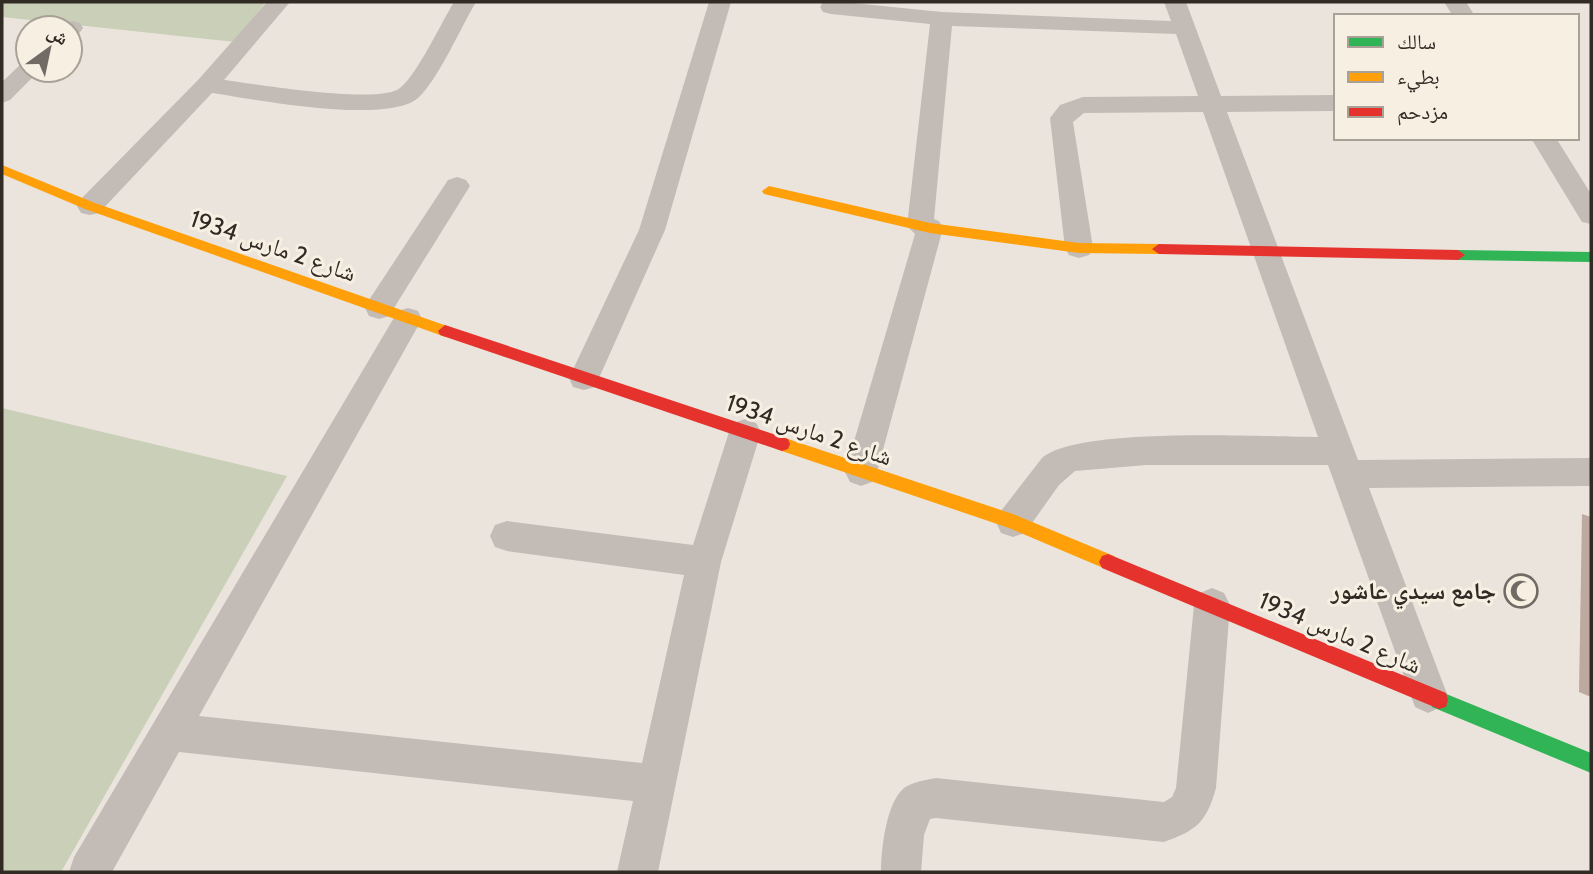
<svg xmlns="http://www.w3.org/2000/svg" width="1593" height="874" viewBox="0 0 1593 874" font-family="Cabin,'Noto Naskh Arabic',sans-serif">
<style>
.green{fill:#cacfb7}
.building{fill:#bda99f}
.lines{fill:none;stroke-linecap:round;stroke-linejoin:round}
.street{fill:#c3bcb6;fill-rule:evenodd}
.fast{fill:#30b455;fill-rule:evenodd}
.slow{fill:#ff9f0a;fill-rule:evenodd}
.jam{fill:#e5322d;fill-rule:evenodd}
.labels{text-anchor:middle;stroke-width:6;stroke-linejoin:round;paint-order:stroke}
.street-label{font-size:24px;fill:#322a25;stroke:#f8efe3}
.poi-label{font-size:24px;font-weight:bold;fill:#322a25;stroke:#f8efe3;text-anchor:end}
</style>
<rect width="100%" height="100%" fill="#eae4dd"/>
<g class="green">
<polygon points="2,2 266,2 235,42 2,17"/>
<polygon points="2,408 287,476 61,872 2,872"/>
</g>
<polygon class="building" points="1582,514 1591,517 1591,697 1579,692"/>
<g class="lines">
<g class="street">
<path d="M 267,2 L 290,2 L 224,80 C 255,84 379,105 400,88 C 417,75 441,23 454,2 L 476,2 C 461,27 438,80 418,98 C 387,125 253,99 212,93 L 99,213 L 90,215 L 81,213 L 77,206 L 81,199 L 198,80 Z"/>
<polygon points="709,2 731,2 665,230 595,387 584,390 573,387 569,378 639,230"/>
<path d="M 823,2 L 843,2 L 942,12 L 1171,21 L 1164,2 L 1186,2 L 1221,96 L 1336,95 L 1336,111 L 1227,112 L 1358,460 L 1591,458 L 1591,486 L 1369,488 L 1447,694 L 1441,707 L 1428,713 L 1415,707 L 1328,465 L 1146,465 L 1075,471 L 1059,485 L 1025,533 L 1013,537 L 1001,533 L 996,522 L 1001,511 L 1042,458 C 1077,426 1265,437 1318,437 L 1203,112 L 1084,113 L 1073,122 L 1093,248 L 1089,255 L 1079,258 L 1069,255 L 1065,248 L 1050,118 L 1060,105 L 1083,97 L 1198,96 L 1176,34 L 952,26 L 934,219 L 939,221 L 943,228 L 877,472 L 872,482 L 861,486 L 850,482 L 845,472 L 915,234 L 907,226 L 930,24 L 831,14 L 823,12 L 820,7 Z"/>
<polygon points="1444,2 1466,2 1475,16 1453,16"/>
<polygon points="72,21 80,23 83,28 78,35 70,37 70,28 60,28 64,23"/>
<polygon points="28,63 28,70 40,70 10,100 2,103 2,82 20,65"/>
<polygon points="1531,138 1556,138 1591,194 1591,224 1582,222"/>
<polygon points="457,177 466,180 470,186 389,316 379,319 369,316 365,308 369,300 448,180"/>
<polygon points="408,308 418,311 422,319 199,716 642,763 684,575 507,551 495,547 490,536 495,525 507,521 693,545 729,432 734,423 745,419 756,423 761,432 721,562 658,872 617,872 633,801 179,752 112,872 69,872 74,857 398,311"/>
<path d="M 1212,588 L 1224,593 L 1230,605 L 1216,788 C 1206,823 1197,830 1164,842 L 936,818 L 930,819 L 924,835 L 921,872 L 881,872 C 881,850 886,803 904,788 C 912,782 926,780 936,778 L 1164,802 L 1172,797 L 1176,788 L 1194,605 L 1200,593 Z"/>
</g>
<g class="fast">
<polygon points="1458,250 1591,252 1591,262 1458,260 1451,255"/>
<polygon points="1439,691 1591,753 1591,773 1432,707 1430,700 1432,693"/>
</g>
<g class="slow">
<polygon points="2,165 95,203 450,327 452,331 445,337 440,335 85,209 2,174"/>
<polygon points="769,186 930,223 1079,243 1159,244 1166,249 1159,254 1079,253 930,233 764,194 762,191"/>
<polygon points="782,437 1013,514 1114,556 1117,562 1114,568 1108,570 1009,528 776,449 774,444 776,439"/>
</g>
<g class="jam">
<polygon points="1159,244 1458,250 1465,255 1458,260 1159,254 1152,249"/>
<polygon points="445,325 782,437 788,439 790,444 788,449 782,451 440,335 438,331"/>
<polygon points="1108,554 1446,693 1448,700 1446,707 1439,709 1102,568 1099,562 1102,556"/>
</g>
</g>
<defs>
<symbol id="mosque-ring" viewBox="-11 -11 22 22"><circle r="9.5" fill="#f8efe3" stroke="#726b65" stroke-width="1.5"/><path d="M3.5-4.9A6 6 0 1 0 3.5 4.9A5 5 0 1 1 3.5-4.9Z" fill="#726b65"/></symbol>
</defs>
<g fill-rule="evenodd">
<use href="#mosque-ring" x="1502" y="572" width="38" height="38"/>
</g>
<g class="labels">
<g class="street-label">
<text transform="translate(273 246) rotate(19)" y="8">شارع 2 مارس 1934</text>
<text transform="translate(809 430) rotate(19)" y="8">شارع 2 مارس 1934</text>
<text transform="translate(1340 633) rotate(23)" y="8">شارع 2 مارس 1934</text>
</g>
<g class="poi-label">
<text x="1496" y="599">جامع سيدي عاشور</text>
</g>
</g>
<rect width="1593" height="874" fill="none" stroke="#322a25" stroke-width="7"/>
<rect x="1334" y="14" width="245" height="126" fill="#f8efe3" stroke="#a9a097" stroke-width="2"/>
<rect x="1348" y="37" width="35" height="10" fill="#30b455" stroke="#a9a097" stroke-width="2"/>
<text x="1397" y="49" font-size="21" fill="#322a25">سالك</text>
<rect x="1348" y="72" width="35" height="10" fill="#ff9f0a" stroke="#a9a097" stroke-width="2"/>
<text x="1397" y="84" font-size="21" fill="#322a25">بطيء</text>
<rect x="1348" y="107" width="35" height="10" fill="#e5322d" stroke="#a9a097" stroke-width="2"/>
<text x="1397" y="119" font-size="21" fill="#322a25">مزدحم</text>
<g transform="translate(49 49) rotate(33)"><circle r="33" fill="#f8efe3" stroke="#a9a097" stroke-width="2"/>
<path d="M0-5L12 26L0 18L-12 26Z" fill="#726b65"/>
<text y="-10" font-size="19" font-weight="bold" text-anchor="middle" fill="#322a25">ش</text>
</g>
</svg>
